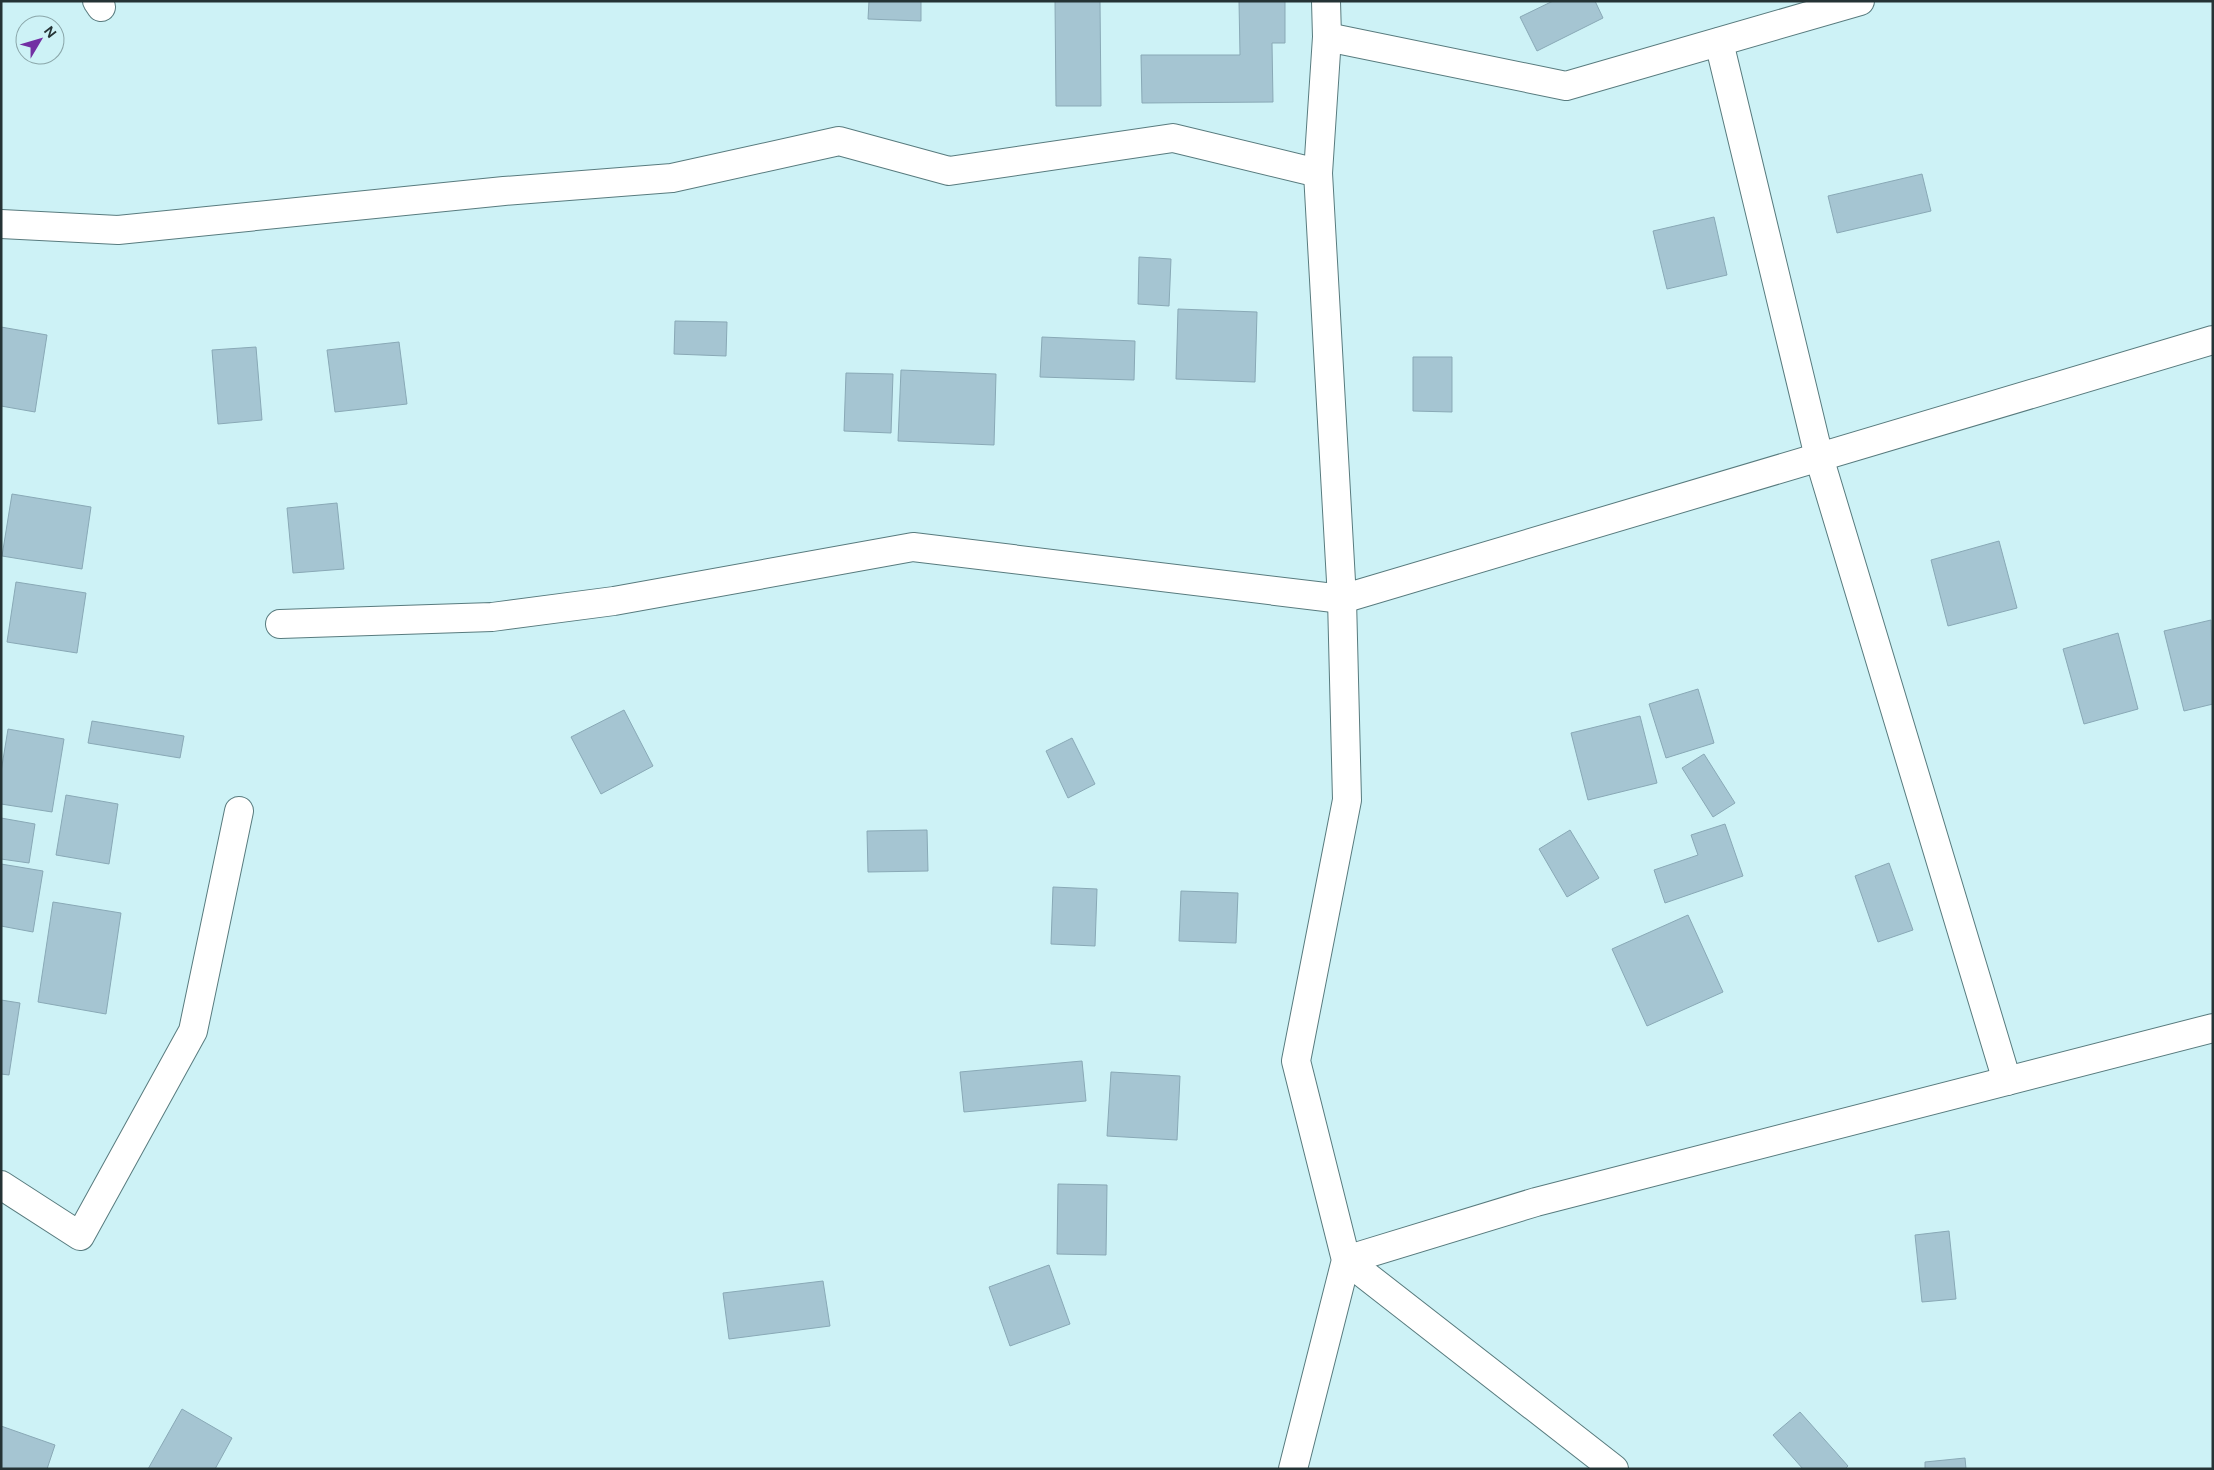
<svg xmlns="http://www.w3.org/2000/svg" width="2214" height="1470" viewBox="0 0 2214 1470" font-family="'DM Sans',sans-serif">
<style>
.building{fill:#a5c5d2;stroke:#89a9b6}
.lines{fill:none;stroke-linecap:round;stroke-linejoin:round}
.street-casing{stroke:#587b7e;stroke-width:30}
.street{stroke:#fff;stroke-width:28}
</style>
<rect width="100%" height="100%" fill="#cdf2f6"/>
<g class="building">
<polygon points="869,1 921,1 921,21 868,19"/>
<polygon points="1055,1 1100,1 1101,106 1056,106"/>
<polygon points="1239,1 1285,1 1285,43 1272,43 1273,102 1142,103 1141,55 1240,55"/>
<polygon points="1553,1 1595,1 1603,18 1537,51 1520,17"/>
<polygon points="1922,174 1931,211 1837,233 1828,196"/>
<polygon points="1714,217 1727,275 1667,289 1653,231"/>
<polygon points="1139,257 1171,259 1169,306 1138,304"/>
<polygon points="1178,309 1257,312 1255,382 1176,379"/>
<polygon points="675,321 727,322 726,356 674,354"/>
<polygon points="1,327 47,335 35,412 1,406"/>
<polygon points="1042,337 1135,341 1134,380 1040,377"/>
<polygon points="399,342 407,404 335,412 327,350"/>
<polygon points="256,347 262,420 218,424 212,350"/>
<polygon points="1413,357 1452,357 1452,412 1413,411"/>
<polygon points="901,370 996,374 994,445 898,441"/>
<polygon points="846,373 893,374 891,433 844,431"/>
<polygon points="12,494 91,507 82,569 2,556"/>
<polygon points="337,503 344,569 293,573 287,508"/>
<polygon points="1999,541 2017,608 1948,626 1931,560"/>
<polygon points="16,582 86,593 77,653 7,642"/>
<polygon points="2211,620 2213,704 2184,711 2164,631"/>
<polygon points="2118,633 2138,709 2084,724 2063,649"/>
<polygon points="1698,689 1714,743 1666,758 1649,704"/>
<polygon points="624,710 653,766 601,794 571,737"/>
<polygon points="1640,716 1657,783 1588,800 1571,733"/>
<polygon points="92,721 184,736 180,758 88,743"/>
<polygon points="8,729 64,739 52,812 1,804 1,772"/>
<polygon points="1072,738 1095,784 1068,798 1046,751"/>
<polygon points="1704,754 1735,803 1713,817 1682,768"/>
<polygon points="66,795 118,804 109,864 56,855"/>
<polygon points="1,818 35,824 29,863 1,859"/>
<polygon points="1725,824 1743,876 1665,903 1654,870 1698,855 1691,835"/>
<polygon points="927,830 928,871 868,872 867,831"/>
<polygon points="1570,830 1599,878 1567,897 1539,849"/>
<polygon points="1889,863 1913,930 1878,942 1855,876"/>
<polygon points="1,864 43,871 33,932 1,926"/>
<polygon points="1053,887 1097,889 1095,946 1051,944"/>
<polygon points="1181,891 1238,893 1236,943 1179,941"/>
<polygon points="53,902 121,913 106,1014 38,1002"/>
<polygon points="1688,915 1723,992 1647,1026 1612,949"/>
<polygon points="1,1000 20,1003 9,1075 1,1074"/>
<polygon points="1082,1061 1086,1101 964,1112 960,1072"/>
<polygon points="1111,1072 1180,1076 1177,1140 1107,1136"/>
<polygon points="1058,1184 1107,1185 1106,1255 1057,1254"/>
<polygon points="1949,1231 1956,1299 1922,1302 1915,1235"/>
<polygon points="1049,1265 1070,1324 1010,1346 989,1287"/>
<polygon points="823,1281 830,1326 729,1339 723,1293"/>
<polygon points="182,1409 232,1438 215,1469 148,1469"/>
<polygon points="1800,1412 1848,1466 1845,1469 1803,1469 1773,1435"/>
<polygon points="1,1426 55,1445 47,1469 1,1469"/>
<polygon points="1965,1458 1966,1469 1925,1469 1925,1462"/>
</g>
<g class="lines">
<defs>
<g id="street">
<polyline points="97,1 101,7"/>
<polyline points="1327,37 1566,86 1860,1"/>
<polyline points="1719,42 1819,457 2007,1081"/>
<polyline points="1,224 118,230 504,191 672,178 839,141 949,171 1173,138 1318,173"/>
<polyline points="280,624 492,617 614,601 913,547 1342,599 2213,340"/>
<polyline points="1,1185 80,1236 193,1031 239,811"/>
<polyline points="1346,1260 1536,1202 2213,1028"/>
<polyline points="1346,1260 1614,1469"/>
<polyline points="1293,1469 1346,1260 1296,1061 1347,800 1342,599 1318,173 1327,37 1326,1"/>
</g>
</defs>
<use href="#street" class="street-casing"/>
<use href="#street" class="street"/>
</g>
<rect width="2214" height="1470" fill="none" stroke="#253335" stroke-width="5"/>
<g transform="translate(40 40) rotate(52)"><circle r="24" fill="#cdf2f6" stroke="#8aa6a9"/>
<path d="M0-4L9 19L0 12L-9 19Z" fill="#722fa3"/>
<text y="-8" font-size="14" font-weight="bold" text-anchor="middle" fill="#253335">N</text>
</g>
</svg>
